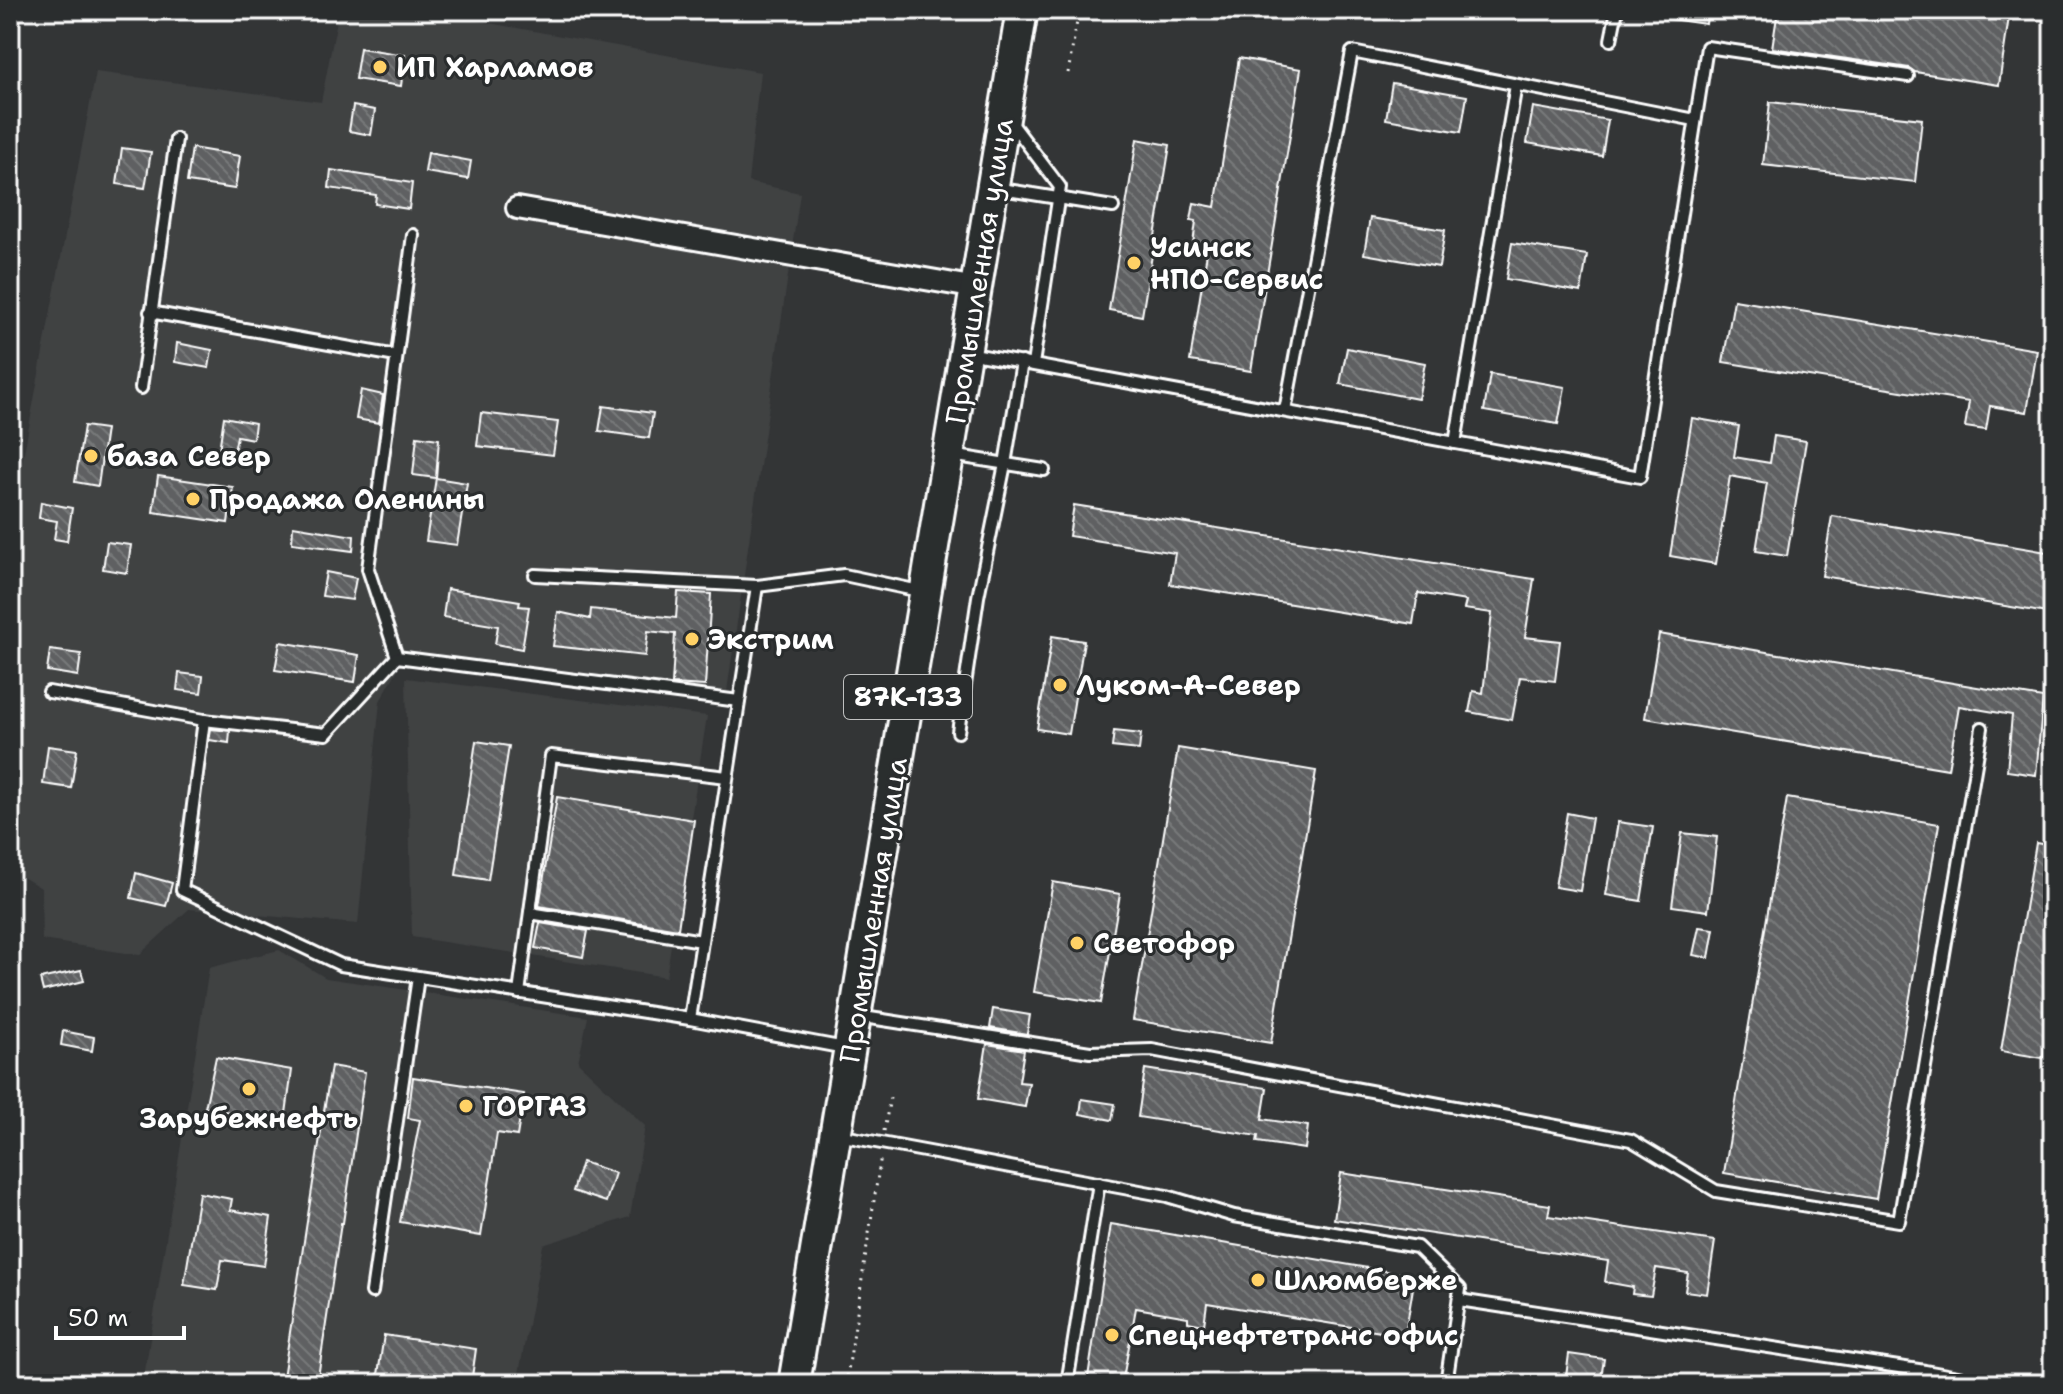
<svg xmlns="http://www.w3.org/2000/svg" width="2063" height="1394" viewBox="0 0 2063 1394" font-family="'Shantell Sans',sans-serif">
<style>
.built{fill:#404243}
.building{fill:url(#building-back-hatch);stroke:#fff;stroke-width:2}
.lines{fill:none;stroke-linecap:round;stroke-linejoin:round}
.lane-casing{stroke:#fff;stroke-width:16}
.street-casing{stroke:#fff;stroke-width:26}
.primary-casing{stroke:#fff;stroke-width:36}
.path{stroke:#fff;stroke-width:3;stroke-dasharray:2 6;stroke-linecap:butt}
.lane{stroke:#2a2d2e;stroke-width:10}
.street{stroke:#2a2d2e;stroke-width:20}
.primary{stroke:#2a2d2e;stroke-width:30}
.poi-dot{fill:#ffd166;stroke:#2a2d2e;stroke-width:3}
.labels{text-anchor:middle;stroke-width:6;stroke-linejoin:round;paint-order:stroke}
.shield{fill:#2a2d2e;stroke:#bfc0c0;stroke-width:2}
.shield-label{font-size:26px;font-weight:bold;fill:#fff}
.poi-label{font-size:28px;font-weight:bold;fill:#fff;stroke:#2a2d2e;text-anchor:start}
.street-label{font-size:28px;fill:#fff;stroke:#2a2d2e}
</style>
<defs>
<pattern id="building-back-hatch" width="6" height="6" patternUnits="userSpaceOnUse" patternTransform="scale(2)"><rect width="6" height="6" fill="#5f6162"/><path d="M-1 5l2 2M0 0l6 6M5-1l2 2" fill="none" stroke="#77797a"/></pattern>
</defs>
<rect width="100%" height="100%" fill="#333536"/>
<filter id="ink" filterUnits="userSpaceOnUse"><feTurbulence type="fractalNoise" baseFrequency=".0125" numOctaves="2"/><feDisplacementMap in="SourceGraphic" scale="16" xChannelSelector="R" yChannelSelector="G"/><feConvolveMatrix kernelMatrix="1 2 1 2 8 2 1 2 1" color-interpolation-filters="sRGB"/></filter>
<g filter="url(#ink)">
<g class="built">
<polygon points="339,10 417,10 760,72 748,182 800,193 727,691 659,688 406,655 380,701 358,924 189,909 139,955 42,940 41,888 10,869 10,527 96,72 321,102"/>
<polygon points="406,678 707,716 666,977 412,937"/>
<polygon points="279,950 326,978 588,1017 578,1062 645,1126 630,1217 543,1245 517,1384 143,1384 209,968"/>
</g>
<g class="building">
<polygon points="1663,10 1708,10 1706,24 1663,18"/>
<polygon points="1778,10 2010,10 1999,85 1915,72 1909,68 1772,48"/>
<polygon points="360,48 405,55 401,86 355,79"/>
<polygon points="1239,58 1301,69 1251,371 1190,361 1208,246 1193,244 1196,221 1191,220 1194,203 1215,207"/>
<polygon points="1392,83 1467,96 1461,132 1386,119"/>
<polygon points="1770,102 1922,119 1915,182 1763,165"/>
<polygon points="353,106 375,110 371,135 349,131"/>
<polygon points="1533,107 1608,120 1602,156 1527,143"/>
<polygon points="1137,139 1170,145 1142,316 1109,310"/>
<polygon points="122,148 151,152 145,188 117,184"/>
<polygon points="192,148 240,156 235,189 187,182"/>
<polygon points="428,153 471,161 468,179 425,172"/>
<polygon points="331,170 412,183 409,209 375,204 376,195 329,188"/>
<polygon points="1370,218 1445,230 1439,267 1364,254"/>
<polygon points="1512,243 1587,255 1581,292 1506,279"/>
<polygon points="1734,300 2037,350 2027,412 1990,406 1986,430 1965,427 1969,402 1723,362"/>
<polygon points="177,343 212,350 209,368 175,362"/>
<polygon points="1347,348 1425,363 1418,399 1340,384"/>
<polygon points="1490,374 1565,387 1558,424 1484,411"/>
<polygon points="361,390 383,395 379,423 356,419"/>
<polygon points="603,406 653,413 649,438 599,431"/>
<polygon points="481,413 558,422 553,455 477,446"/>
<polygon points="224,417 255,423 253,439 237,436 234,452 219,450"/>
<polygon points="1692,418 1739,426 1734,457 1770,463 1774,436 1806,441 1787,556 1756,551 1767,483 1730,476 1716,564 1670,556"/>
<polygon points="84,426 106,429 98,486 75,482"/>
<polygon points="417,436 439,439 436,478 413,475"/>
<polygon points="158,476 233,487 228,523 153,512"/>
<polygon points="436,478 467,483 457,545 426,541"/>
<polygon points="41,502 72,508 67,541 54,539 57,521 39,518"/>
<polygon points="1074,505 1534,579 1525,637 1560,641 1555,681 1520,677 1512,720 1469,712 1473,691 1483,693 1492,613 1464,609 1466,601 1418,593 1413,624 1170,584 1175,553 1069,536"/>
<polygon points="1832,516 2053,553 2053,614 1822,576"/>
<polygon points="293,526 354,536 353,551 292,543"/>
<polygon points="107,542 131,545 127,573 103,569"/>
<polygon points="326,572 356,578 352,600 322,596"/>
<polygon points="447,589 520,601 519,606 529,607 522,649 495,644 498,626 443,617"/>
<polygon points="678,592 711,594 705,686 672,684 675,634 648,631 645,656 553,646 558,612 590,619 591,609 676,618"/>
<polygon points="1659,634 2043,698 2036,775 2007,771 2012,715 1959,706 1948,769 1645,718"/>
<polygon points="1052,636 1084,641 1069,734 1037,729"/>
<polygon points="280,642 359,655 355,682 275,670"/>
<polygon points="50,650 81,654 78,676 47,671"/>
<polygon points="179,673 203,676 201,693 177,690"/>
<polygon points="211,729 230,731 229,743 209,740"/>
<polygon points="1114,731 1141,734 1139,750 1112,747"/>
<polygon points="476,741 509,746 488,880 456,875"/>
<polygon points="48,746 77,750 71,788 43,784"/>
<polygon points="1178,748 1316,771 1271,1043 1133,1020"/>
<polygon points="557,797 694,820 678,929 539,906"/>
<polygon points="1787,798 1939,824 1876,1199 1724,1173"/>
<polygon points="1567,813 1592,818 1580,891 1555,887"/>
<polygon points="1618,822 1653,827 1641,901 1606,895"/>
<polygon points="1682,833 1717,837 1708,911 1672,906"/>
<polygon points="2036,843 2053,846 2053,973 2047,1010 2051,1011 2043,1058 2001,1051"/>
<polygon points="136,873 172,883 166,906 131,898"/>
<polygon points="1053,882 1120,894 1101,1003 1034,992"/>
<polygon points="540,923 588,931 583,957 535,948"/>
<polygon points="1699,927 1714,929 1709,958 1693,955"/>
<polygon points="81,970 84,981 43,991 40,979"/>
<polygon points="993,1009 1030,1015 1027,1034 990,1028"/>
<polygon points="63,1031 94,1037 92,1051 61,1045"/>
<polygon points="987,1044 1024,1050 1019,1082 1029,1083 1025,1107 978,1099"/>
<polygon points="216,1057 292,1070 285,1121 205,1108"/>
<polygon points="331,1066 365,1072 343,1223 341,1223 317,1384 282,1384"/>
<polygon points="1145,1069 1267,1088 1262,1119 1308,1126 1305,1149 1257,1142 1258,1136 1138,1117"/>
<polygon points="413,1077 524,1094 517,1136 497,1133 481,1236 400,1222 420,1120 408,1118"/>
<polygon points="1082,1099 1115,1104 1112,1120 1080,1114"/>
<polygon points="582,1162 615,1173 606,1202 573,1191"/>
<polygon points="1341,1173 1550,1205 1548,1216 1715,1241 1707,1294 1685,1291 1688,1273 1656,1268 1651,1296 1632,1294 1633,1287 1605,1282 1608,1261 1334,1219"/>
<polygon points="199,1193 232,1199 230,1210 271,1217 264,1266 222,1260 217,1290 184,1285"/>
<polygon points="1111,1224 1415,1276 1405,1336 1207,1303 1204,1325 1188,1322 1188,1317 1136,1308 1122,1384 1087,1384"/>
<polygon points="384,1335 476,1349 471,1384 396,1384 377,1381"/>
<polygon points="1569,1354 1604,1359 1600,1384 1565,1384"/>
</g>
<g class="lines">
<defs>
<g id="lane">
<polyline points="1611,40 1617,10"/>
<polyline points="1010,121 1060,187 1033,364"/>
<polyline points="995,188 1113,207"/>
<polyline points="413,235 368,569 397,657 739,701"/>
<polyline points="150,312 396,356"/>
<polyline points="968,353 1640,477 1707,47 1908,76"/>
<polyline points="141,388 176,139"/>
<polyline points="1285,411 1352,52 1695,120"/>
<polyline points="1455,443 1516,85"/>
<polyline points="951,455 1044,470"/>
<polyline points="535,575 757,586 844,575 924,592"/>
<polyline points="49,692 204,720 326,734 397,657"/>
<polyline points="204,720 182,890 341,965 690,1019 845,1048"/>
<polyline points="958,732 978,597 1005,464 1022,362"/>
<polyline points="530,913 702,941"/>
<polyline points="519,993 551,756 727,777"/>
<polyline points="857,1016 1090,1052 1152,1050 1631,1140 1716,1191 1899,1221 1982,728"/>
<polyline points="690,1019 757,586"/>
<polyline points="838,1135 1167,1196 1234,1216 1417,1247 1460,1289 1446,1384"/>
<polyline points="372,1292 418,977"/>
<polyline points="1459,1300 1925,1371 1997,1384"/>
<polyline points="1067,1384 1099,1183"/>
</g>
<polyline id="street" points="517,208 977,288"/>
<polyline id="primary" points="794,1384 1022,10"/>
</defs>
<use href="#lane" class="lane-casing"/>
<use href="#street" class="street-casing"/>
<use href="#primary" class="primary-casing"/>
<g class="path">
<polyline points="1068,73 1079,10"/>
<polyline points="884,1131 891,1092"/>
<polyline points="846,1384 881,1155"/>
</g>
<use href="#lane" class="lane"/>
<use href="#street" class="street"/>
<use href="#primary" class="primary"/>
</g>
</g>
<g class="poi-dot">
<circle cx="380" cy="67" r="8"/>
<circle cx="1134" cy="263" r="8"/>
<circle cx="91" cy="456" r="8"/>
<circle cx="193" cy="499" r="8"/>
<circle cx="692" cy="639" r="8"/>
<circle cx="1060" cy="685" r="8"/>
<circle cx="1077" cy="943" r="8"/>
<circle cx="249" cy="1089" r="8"/>
<circle cx="466" cy="1106" r="8"/>
<circle cx="1258" cy="1280" r="8"/>
<circle cx="1112" cy="1335" r="8"/>
</g>
<g class="labels">
<rect class="shield" x="844" y="675" width="128" height="44" rx="6"/>
<g class="shield-label">
<text x="908" y="706">87К-133</text>
</g>
<g class="poi-label">
<text x="396" y="77">ИП Харламов</text>
<text x="1150" y="257">Усинск<tspan x="1150" dy="32">НПО-Сервис</tspan></text>
<text x="107" y="466">база Север</text>
<text x="209" y="509">Продажа Оленины</text>
<text x="708" y="649">Экстрим</text>
<text x="1076" y="695">Луком-А-Север</text>
<text x="1093" y="953">Светофор</text>
<text x="482" y="1116">ГОРГАЗ</text>
<text x="249" y="1128" text-anchor="middle">Зарубежнефть</text>
<text x="1274" y="1290">Шлюмберже</text>
<text x="1128" y="1345">Спецнефтетранс офис</text>
</g>
<g class="street-label">
<text transform="translate(979 271) rotate(-81)" y="10">Промышленная улица</text>
<text transform="translate(873 910) rotate(-81)" y="10">Промышленная улица</text>
</g>
</g>
<rect width="2063" height="1394" fill="none" stroke="#2a2d2e" stroke-width="40"/>
<rect x="20" y="20" width="2023" height="1354" fill="none" stroke="#fff" stroke-width="3" filter="url(#ink)"/>
<path d="M56 1326v12h128v-12" fill="none" stroke="#ffffff" stroke-width="4"/>
<text x="68" y="1326" font-size="24" fill="#ffffff" stroke="#2a2d2e" stroke-width="6" paint-order="stroke">50 m</text>
</svg>
